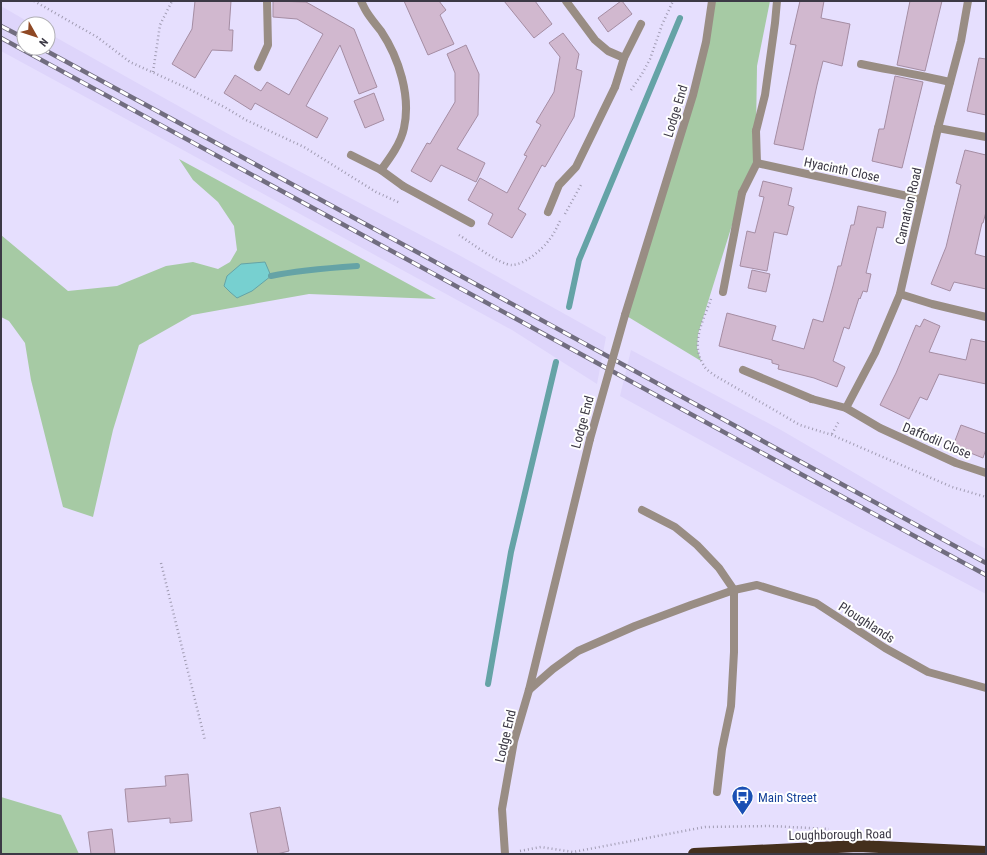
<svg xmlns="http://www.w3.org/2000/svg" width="987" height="855" viewBox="0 0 987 855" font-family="'Roboto Condensed',sans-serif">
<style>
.built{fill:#ded5fb}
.green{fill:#a6caa4}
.water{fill:#77d0d0;stroke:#65a3a6}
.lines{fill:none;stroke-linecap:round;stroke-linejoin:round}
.stream{stroke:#65a3a6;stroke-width:6}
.building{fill:#d1b8cf;stroke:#a58da3}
.path{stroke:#a19cb3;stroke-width:2.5;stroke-dasharray:1 3;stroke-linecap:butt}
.lane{stroke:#998d84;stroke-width:8}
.street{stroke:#998d84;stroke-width:8}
.highway{stroke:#442f1d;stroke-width:12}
.rail-casing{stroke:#716d7f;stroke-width:4.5}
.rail{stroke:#fff;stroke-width:3;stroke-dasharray:9;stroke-linecap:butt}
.street-bridge{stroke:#998d84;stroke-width:8}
.labels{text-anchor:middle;stroke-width:4;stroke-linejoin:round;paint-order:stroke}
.street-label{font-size:13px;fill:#3c3945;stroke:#fff}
.transit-label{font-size:13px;fill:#164399;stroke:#fff;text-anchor:start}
</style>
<rect width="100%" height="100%" fill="#e6dffe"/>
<g class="built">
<polygon points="1,6 32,24 24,24 24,48 48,48 48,33 232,136 457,254 606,337 597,384 512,330 183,150 1,51"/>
<polygon points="631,350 781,430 966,538 986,549 986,594 861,528 620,396"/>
</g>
<g class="green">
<polygon points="712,1 770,1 757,66 756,131 757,163 742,193 698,334 697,348 701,361 625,315 693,95"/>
<polygon points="179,159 436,299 309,294 192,315 139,345 113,430 93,517 63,507 31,380 25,343 9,321 1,317 1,235 68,291 117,286 166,266 193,262 218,269 230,262 237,250 234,226 218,202 193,180"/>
<polygon points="1,797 61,815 79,854 1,854"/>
</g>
<polygon class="water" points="265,262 271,276 252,291 237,298 230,292 224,286 227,276 241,264"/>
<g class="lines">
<g class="stream">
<path d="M 271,276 C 299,270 328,268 357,266"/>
<polyline points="569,307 579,260 680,18"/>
<polyline points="488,684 511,552 556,362"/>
</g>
</g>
<g class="building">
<polygon points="195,1 231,1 229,30 233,30 232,51 212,50 195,78 172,64 192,29"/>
<polygon points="273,1 306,2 354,29 377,87 359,94 340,45 306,106 328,118 317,138 255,103 251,110 224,93 235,75 261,91 267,82 289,95 323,34 297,19 273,17"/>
<polygon points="404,1 439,1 446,10 440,15 454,44 428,55"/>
<polygon points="504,1 535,1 552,24 534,38"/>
<polygon points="621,1 622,1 632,14 608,32 598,18"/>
<polygon points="800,1 824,1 821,18 850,24 842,66 823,61 817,85 803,150 774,144 796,45 790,44"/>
<polygon points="910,1 942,1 925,71 897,65"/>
<polygon points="563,33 579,54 576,69 582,71 574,117 545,167 542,165 518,209 526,214 512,238 488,224 493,214 468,200 480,178 507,193 527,156 524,155 541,125 536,122 554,92 560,57 549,43"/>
<polygon points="466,45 479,74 478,115 457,149 485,163 476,182 441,165 431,182 411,171 427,143 430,144 455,102 455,73 447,54"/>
<polygon points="979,58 986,59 986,115 967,111"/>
<polygon points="895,76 923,82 902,168 872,161 879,129 884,129"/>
<polygon points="374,93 384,120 365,128 354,101"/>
<polygon points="965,150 986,155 986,212 983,223 982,223 975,254 986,257 986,289 954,282 950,291 931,284 946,247 961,185 956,183"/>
<polygon points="763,181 792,188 788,205 794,207 787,235 774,232 767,271 740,266 747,231 755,233 764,197 759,196"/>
<polygon points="858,206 886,212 883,228 877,227 866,273 871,274 867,292 863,291 860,299 859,298 849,329 844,327 833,361 845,367 837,387 814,378 778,369 779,365 772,363 772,360 719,346 727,313 776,326 772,340 804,349 813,319 823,322 833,286 838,266 841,266 851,225 854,225"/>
<polygon points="752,270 770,274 766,292 748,288"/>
<polygon points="924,319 940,326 929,352 966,360 971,339 986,342 986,384 939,374 927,400 920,397 909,419 880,405 896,373 916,325 920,327"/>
<polygon points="961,425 986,434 986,449 983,458 953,446"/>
<polygon points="188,774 192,821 170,823 170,818 128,822 125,789 166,786 165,776"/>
<polygon points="280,807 289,851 277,854 258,854 250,813"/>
<polygon points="112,829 115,854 91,854 88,832"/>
</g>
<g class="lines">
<g class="path">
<polyline points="34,1 97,37 130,62 187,88 226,108 246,120 304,147 376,192 400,203"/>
<polyline points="153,72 160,25 172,1"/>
<polyline points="631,90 642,74 650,59 662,25 673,1"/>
<polyline points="565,214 581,185"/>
<path d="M 459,235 C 470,242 500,265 512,265 C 524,265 543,249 549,240 C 554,234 557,227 560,221"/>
<path d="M 711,299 C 704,319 690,343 703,364 C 705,369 710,372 714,375 L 800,425 L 832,435 L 952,487 L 986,497"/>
<polyline points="832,434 839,421"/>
<polyline points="161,563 205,740"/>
<polyline points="520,851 541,847 573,852 705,827 770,826 829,829"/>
</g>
<g class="lane">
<path d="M 861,64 C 890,70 921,75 950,82"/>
<polyline points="258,67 268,45 267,1"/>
<polyline points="756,131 765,95 775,23 777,1"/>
<polyline points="403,186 471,223"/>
<polyline points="548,212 559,185 576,167 615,87"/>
<polyline points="723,292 742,193"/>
<polyline points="743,370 812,399"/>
</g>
<g class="street">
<path d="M 361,1 C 363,5 365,10 368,14 C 372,20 377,26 381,31 C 399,58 411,96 404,128 C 401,143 390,158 381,170"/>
<polyline points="566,1 595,40 608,51 624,58"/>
<polyline points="615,87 624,58 641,24"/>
<polyline points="938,128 986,137"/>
<polyline points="351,155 381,170 403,186"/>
<polyline points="757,163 921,199"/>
<polyline points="742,193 757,163 756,131"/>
<polyline points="900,294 932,304 986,317"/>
<polyline points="625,315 693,95 706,42 712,1"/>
<polyline points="812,399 846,408 880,428 956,463 986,473"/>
<polyline points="846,408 875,353 900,294 938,128 961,41 968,1"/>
<polyline points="642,510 675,527 697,545 719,568 734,590 734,652 731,706 722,749 717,792"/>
<polyline points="529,690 553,669 578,651 635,626 691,605 734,590 757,585 816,603 885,648 928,672 986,688"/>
<polyline points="505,854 502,809 514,741 529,690 590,439"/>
</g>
<polyline class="highway" points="694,854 858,846 986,852"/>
<defs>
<g id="rail">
<polyline points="1,26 24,38"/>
<polyline points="1,38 986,575"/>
<polyline points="41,48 428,258 986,563"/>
</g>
</defs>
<use href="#rail" class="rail-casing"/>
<use href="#rail" class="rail"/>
<polyline class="street-bridge" points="590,439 625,315"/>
</g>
<defs>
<symbol id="bus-pin" viewBox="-11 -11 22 30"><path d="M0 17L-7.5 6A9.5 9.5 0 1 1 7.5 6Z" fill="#1a4fb4" stroke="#fff"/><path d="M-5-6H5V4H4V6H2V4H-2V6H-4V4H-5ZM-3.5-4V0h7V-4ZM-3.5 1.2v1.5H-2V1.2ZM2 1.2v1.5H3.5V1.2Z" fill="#fff"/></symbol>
</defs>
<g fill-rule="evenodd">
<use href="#bus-pin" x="730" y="784" width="25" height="34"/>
</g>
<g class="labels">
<g class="street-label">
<text transform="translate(675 111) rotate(-73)" y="5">Lodge End</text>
<text transform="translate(842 169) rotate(12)" y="5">Hyacinth Close</text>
<text transform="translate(908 206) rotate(-77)" y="5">Carnation Road</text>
<text transform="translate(582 422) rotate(-75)" y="5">Lodge End</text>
<text transform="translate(937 440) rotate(23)" y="5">Daffodil Close</text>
<text transform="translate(867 622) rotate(33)" y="5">Ploughlands</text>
<text transform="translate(505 736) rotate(-77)" y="5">Lodge End</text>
<text transform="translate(840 834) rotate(-1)" y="5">Loughborough Road</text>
</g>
<g class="transit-label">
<text x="758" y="802">Main Street</text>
</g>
</g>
<rect width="987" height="855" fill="none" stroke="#3c3945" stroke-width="4"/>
<g transform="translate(36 36) rotate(129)"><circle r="19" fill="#ffffff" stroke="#b1b0b5"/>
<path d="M0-3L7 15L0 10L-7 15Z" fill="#8f4824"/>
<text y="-6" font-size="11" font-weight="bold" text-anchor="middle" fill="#3c3945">N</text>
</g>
</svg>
